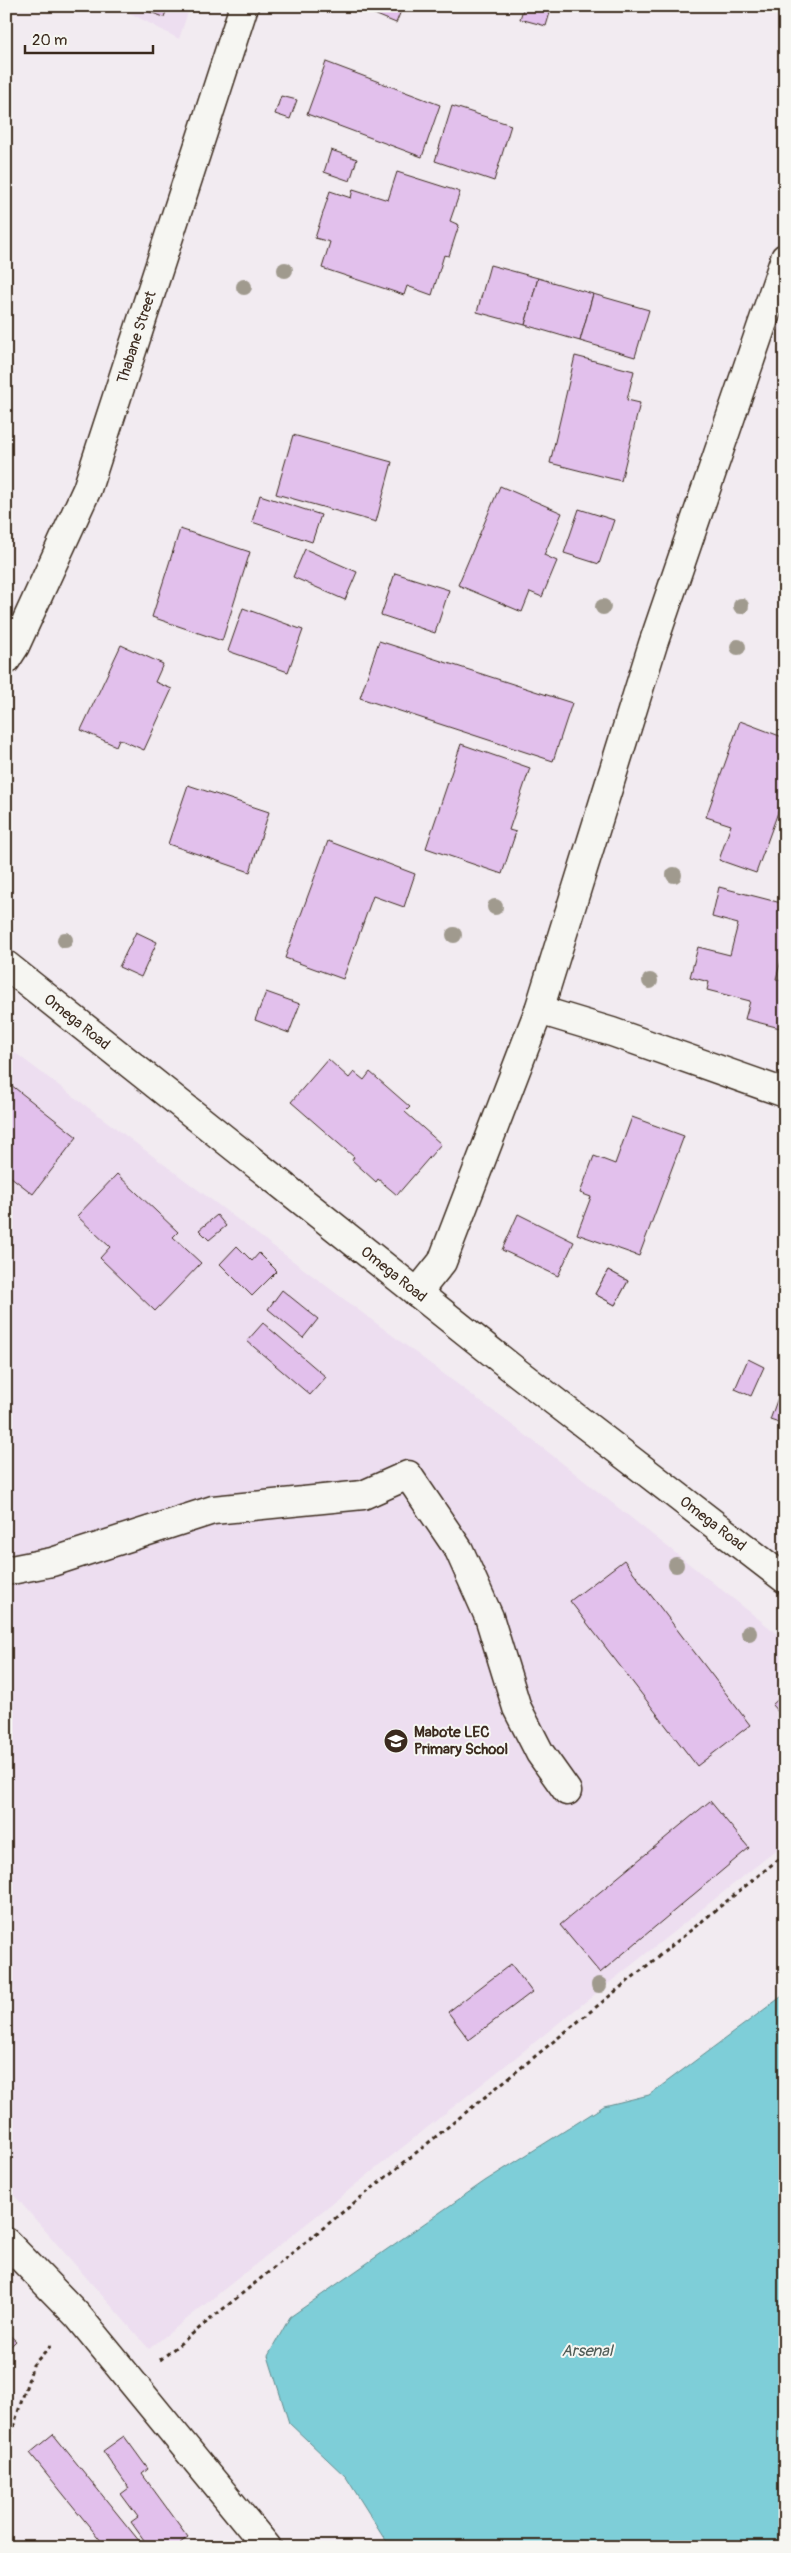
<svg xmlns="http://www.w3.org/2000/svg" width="791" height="2553" viewBox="0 0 791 2553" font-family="Pangolin,sans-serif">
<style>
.built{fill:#eddef0}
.water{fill:#7eced8;stroke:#638c8e}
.building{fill:#e2c0ec;stroke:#3b2a1e}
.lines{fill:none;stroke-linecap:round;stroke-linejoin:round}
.minor-casing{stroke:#3b2a1e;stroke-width:31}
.path{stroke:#3b2a1e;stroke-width:3;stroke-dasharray:4 4;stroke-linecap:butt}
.minor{stroke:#f6f6f2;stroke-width:28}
.tree{fill:#a09a8e}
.labels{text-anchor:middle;stroke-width:4;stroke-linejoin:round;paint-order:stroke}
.street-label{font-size:15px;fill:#3b2a1e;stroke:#f6f6f2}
.poi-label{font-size:15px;font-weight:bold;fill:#3b2a1e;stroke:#f6f6f2;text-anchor:start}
.water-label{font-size:16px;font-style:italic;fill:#4f5b56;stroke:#f6f6f2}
</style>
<rect width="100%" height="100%" fill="#f2ebf1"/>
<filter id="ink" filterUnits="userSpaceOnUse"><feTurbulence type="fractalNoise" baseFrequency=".02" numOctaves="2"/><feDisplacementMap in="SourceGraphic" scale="10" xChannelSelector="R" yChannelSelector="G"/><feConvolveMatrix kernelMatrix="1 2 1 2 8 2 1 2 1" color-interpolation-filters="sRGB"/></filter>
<g filter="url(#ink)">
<g class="built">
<polygon points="117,6 190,6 179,39"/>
<polygon points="6,1046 548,1452 785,1640 785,1843 149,2349 6,2186"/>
</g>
<polygon class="water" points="785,1994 785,2547 392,2547 385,2539 346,2477 289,2423 268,2356 290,2317 485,2181 604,2106 649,2095"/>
<g class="building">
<polygon points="145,6 168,6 164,17 144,10"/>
<polygon points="355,6 403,6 396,23"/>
<polygon points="524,6 552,6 546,26 520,19"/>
<polygon points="326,62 440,105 422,157 307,114"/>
<polygon points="281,96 297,100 290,119 275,114"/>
<polygon points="452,106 511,125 494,181 435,161"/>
<polygon points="331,150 357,159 350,181 324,172"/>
<polygon points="397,172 460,192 450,221 459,225 449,256 444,255 432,295 407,286 404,295 322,268 330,242 315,238 330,191 351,198 353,189 388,200"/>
<polygon points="490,265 538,278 525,325 477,312"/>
<polygon points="538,278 593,294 580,341 525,325"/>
<polygon points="593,294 649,310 635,357 580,341"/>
<polygon points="575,356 634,371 627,400 640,403 621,481 550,463"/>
<polygon points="293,435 392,462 376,522 276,494"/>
<polygon points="500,486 562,513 544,555 557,561 542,597 530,592 522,612 458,585"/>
<polygon points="260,495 321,515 312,542 252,522"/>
<polygon points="579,509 614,520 599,564 564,553"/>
<polygon points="180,529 250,552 222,641 152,617"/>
<polygon points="305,549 357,572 345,600 293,577"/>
<polygon points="395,573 449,590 435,633 381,615"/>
<polygon points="243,608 303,630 288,672 228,651"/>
<polygon points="379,641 572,703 553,761 360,698"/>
<polygon points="121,645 163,664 155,682 172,689 144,750 119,739 116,746 81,730"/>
<polygon points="740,721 785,738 785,793 756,873 719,860 731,825 706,817"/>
<polygon points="461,744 530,768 509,830 516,832 502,874 426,848"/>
<polygon points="188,785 269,812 250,872 168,844"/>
<polygon points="328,841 415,874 404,907 373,896 343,979 285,958"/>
<polygon points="719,887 785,904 785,946 776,979 785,981 785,1007 780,1028 745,1019 750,1001 707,990 709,982 690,977 698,947 730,955 738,924 712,917"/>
<polygon points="136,932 157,942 141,977 119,967"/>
<polygon points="266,992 300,1004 289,1033 255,1020"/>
<polygon points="328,1059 349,1078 354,1072 364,1080 370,1072 410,1107 405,1112 441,1144 397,1195 378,1179 376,1182 352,1160 354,1157 291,1102"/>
<polygon points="6,1081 77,1137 33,1194 6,1173"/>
<polygon points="632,1117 684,1136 639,1256 577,1234 591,1197 580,1193 594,1156 615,1164"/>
<polygon points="117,1174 178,1232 173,1237 201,1263 155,1311 100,1258 110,1247 77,1216"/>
<polygon points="518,1214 574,1242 558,1276 502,1250"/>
<polygon points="217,1215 226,1226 209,1240 199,1230"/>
<polygon points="237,1246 252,1261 259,1253 277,1271 252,1296 220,1264"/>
<polygon points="608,1270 628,1281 615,1305 595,1294"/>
<polygon points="608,1270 628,1281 615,1305 595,1294"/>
<polygon points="282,1290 318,1319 303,1338 268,1309"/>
<polygon points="263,1323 326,1377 310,1395 247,1341"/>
<polygon points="748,1359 764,1367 751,1396 735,1389"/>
<polygon points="785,1378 785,1425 770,1420"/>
<polygon points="624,1560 750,1725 697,1766 570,1601"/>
<polygon points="785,1693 785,1720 772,1705"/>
<polygon points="710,1801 749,1848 600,1973 560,1925"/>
<polygon points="511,1964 532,1992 469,2040 448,2012"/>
<polygon points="6,2332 16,2341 6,2351"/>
<polygon points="53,2434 144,2547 106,2547 30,2453"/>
<polygon points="124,2436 148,2469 142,2474 188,2537 175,2547 149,2547 131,2522 138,2517 121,2494 129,2488 103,2451"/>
</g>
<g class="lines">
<defs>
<g id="minor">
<path id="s1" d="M 6,660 L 15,646 L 87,489 L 244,6"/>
<path id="s2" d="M 6,965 L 518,1373 L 785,1579"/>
<polyline points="539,1010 612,1032 785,1093"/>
<polyline points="417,1293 442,1262 539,1010 653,644 785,258"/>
<polyline points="6,1571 52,1562 213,1510 363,1495 408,1475 459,1550 489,1617 517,1708 540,1753 567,1791"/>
<polyline points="6,2242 78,2316 267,2547"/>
</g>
</defs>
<use href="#minor" class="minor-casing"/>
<g class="path">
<polyline points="160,2360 785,1854"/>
<polyline points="6,2450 33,2365 53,2343"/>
</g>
<use href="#minor" class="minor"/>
</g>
<g class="tree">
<circle cx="285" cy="270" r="8"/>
<circle cx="244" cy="287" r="8"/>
<circle cx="741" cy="606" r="8"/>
<circle cx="603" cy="607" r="8"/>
<circle cx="738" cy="647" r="8"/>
<circle cx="674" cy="875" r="8"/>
<circle cx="495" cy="907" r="8"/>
<circle cx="454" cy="935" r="8"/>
<circle cx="65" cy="940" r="8"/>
<circle cx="650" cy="981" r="8"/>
<circle cx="676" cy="1565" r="8"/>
<circle cx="749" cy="1633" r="8"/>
<circle cx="599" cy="1985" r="8"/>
</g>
</g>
<defs>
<symbol id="school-disc" viewBox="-11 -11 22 22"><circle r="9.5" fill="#3b2a1e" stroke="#f6f6f2"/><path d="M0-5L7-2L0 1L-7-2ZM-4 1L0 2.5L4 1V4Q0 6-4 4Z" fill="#fff"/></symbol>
</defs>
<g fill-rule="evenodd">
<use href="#school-disc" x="382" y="1727" width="28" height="28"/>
</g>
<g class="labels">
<g class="street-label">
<text dy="5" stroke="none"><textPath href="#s1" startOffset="349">Thabane Street</textPath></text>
<text dy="5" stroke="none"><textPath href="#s2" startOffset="91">Omega Road</textPath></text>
<text dy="5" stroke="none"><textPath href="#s2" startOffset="496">Omega Road</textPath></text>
<text dy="5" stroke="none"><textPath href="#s2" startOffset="901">Omega Road</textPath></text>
</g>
<g class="poi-label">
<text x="414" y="1737">Mabote LEC<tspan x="414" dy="17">Primary School</tspan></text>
</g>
<g class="water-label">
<text x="587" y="2356">Arsenal</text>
</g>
</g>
<rect width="791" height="2553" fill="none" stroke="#f6f6f2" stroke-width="25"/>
<rect x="12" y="12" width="766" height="2528" fill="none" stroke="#3b2a1e" stroke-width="2" filter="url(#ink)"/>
<path d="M25 45v8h128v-8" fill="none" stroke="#3b2a1e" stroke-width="2.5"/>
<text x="32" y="45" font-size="15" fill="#3b2a1e" stroke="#f6f6f2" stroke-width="4" paint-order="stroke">20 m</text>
</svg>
